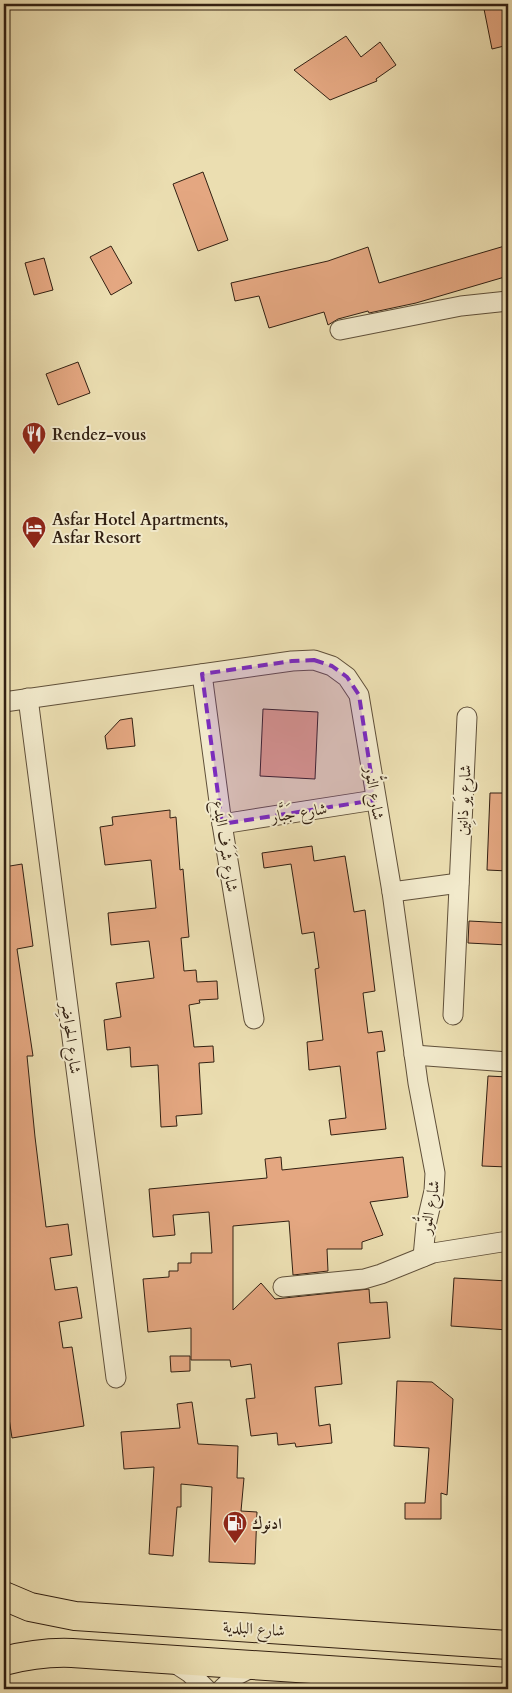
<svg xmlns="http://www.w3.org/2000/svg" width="512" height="1693" viewBox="0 0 512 1693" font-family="Cardo,Amiri,serif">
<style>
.building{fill:#e4a781;stroke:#322012}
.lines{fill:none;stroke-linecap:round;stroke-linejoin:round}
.street-casing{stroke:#60503a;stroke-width:21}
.primary-casing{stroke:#322012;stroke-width:30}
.street{stroke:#f2eacc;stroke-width:19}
.primary{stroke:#ebdeb1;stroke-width:28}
.marked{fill:#7b2cbf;fill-opacity:0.2;stroke:#7b2cbf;stroke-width:4;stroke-dasharray:10 6;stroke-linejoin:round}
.labels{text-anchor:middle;stroke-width:4;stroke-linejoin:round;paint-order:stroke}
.poi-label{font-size:16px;font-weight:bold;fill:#322012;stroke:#f2eacc;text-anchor:start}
.street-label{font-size:16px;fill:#322012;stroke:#f2eacc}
</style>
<rect width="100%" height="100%" fill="#ebdeb1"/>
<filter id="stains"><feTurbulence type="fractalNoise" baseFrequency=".004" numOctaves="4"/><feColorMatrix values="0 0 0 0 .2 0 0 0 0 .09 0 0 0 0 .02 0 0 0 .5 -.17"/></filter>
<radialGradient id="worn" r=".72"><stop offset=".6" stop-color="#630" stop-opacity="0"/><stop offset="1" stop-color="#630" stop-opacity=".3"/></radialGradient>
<g class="building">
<polygon points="483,4 508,4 508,45 492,49"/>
<polygon points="346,36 361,57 380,42 396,65 376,79 377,81 330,100 294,70"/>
<polygon points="203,172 228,240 198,251 173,184"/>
<polygon points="508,245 508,276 416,303 369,313 368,311 338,319 328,325 324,312 269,328 259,296 235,301 231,283 328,261 368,247 379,283"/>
<polygon points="111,246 132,283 111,295 90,257"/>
<polygon points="44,258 53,290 34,295 25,263"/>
<polygon points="78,362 90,393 58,405 46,374"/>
<polygon points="263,709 318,712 315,779 260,776"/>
<polygon points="132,718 135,746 107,749 105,736 120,720"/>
<polygon points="490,793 508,793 508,871 487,870"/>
<polygon points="170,810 170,818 176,817 180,870 183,869 189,937 181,938 184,971 196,970 197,982 217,981 218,999 199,1000 200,1003 189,1005 194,1047 213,1046 214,1062 199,1063 202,1114 176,1116 177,1126 161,1127 158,1065 131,1067 130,1047 107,1050 104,1020 121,1017 116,983 154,978 149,941 111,945 108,913 156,908 151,860 105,865 100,827 113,825 112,817"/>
<polygon points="312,846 314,861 345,856 354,912 365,910 375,991 363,993 368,1033 382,1031 385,1051 377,1052 386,1129 331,1135 329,1120 346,1118 340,1066 309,1070 307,1042 323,1040 315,969 319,968 314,932 302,934 291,864 264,868 262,853"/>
<polygon points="22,864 33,946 17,949 33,1056 27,1056 35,1137 46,1227 68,1224 72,1255 50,1258 55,1290 77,1287 82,1318 59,1322 63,1348 72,1347 84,1426 12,1438 4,1385 4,1357 6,1357 4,1338 4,867"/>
<polygon points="469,921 508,923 508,945 468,943"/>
<polygon points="488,1076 508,1077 508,1167 482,1166"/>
<polygon points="281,1157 282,1170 403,1157 408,1197 370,1202 383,1235 362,1242 362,1249 327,1249 328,1271 293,1275 289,1221 233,1226 233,1310 261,1283 275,1299 369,1289 370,1303 387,1302 390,1338 338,1343 342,1384 315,1387 319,1426 330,1424 332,1443 296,1447 295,1443 278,1445 277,1433 251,1436 246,1399 255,1398 251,1364 231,1367 230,1360 191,1360 191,1328 148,1332 143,1279 169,1277 169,1271 178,1271 178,1263 191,1263 191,1253 212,1253 209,1212 173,1215 175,1235 153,1237 149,1189 267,1178 265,1159"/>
<polygon points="454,1278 508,1281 508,1330 451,1326"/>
<polygon points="170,1356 190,1356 190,1371 171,1372"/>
<polygon points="397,1381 432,1382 453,1399 447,1495 441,1493 441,1519 405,1519 405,1503 425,1503 429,1448 394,1446"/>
<polygon points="192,1402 198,1444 238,1446 237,1478 244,1478 241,1511 257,1512 255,1564 209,1562 212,1487 181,1484 181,1507 177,1507 173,1556 149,1554 154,1467 124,1469 121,1432 180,1428 177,1404"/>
</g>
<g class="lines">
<defs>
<g id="street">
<polyline points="340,330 461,306 508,301"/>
<polyline points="202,674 222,824 254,1019"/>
<polyline points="28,698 116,1378"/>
<polyline points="4,702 292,661 314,660 332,666 347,677 359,695 392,892 418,1083 435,1173 434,1191 426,1225 423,1257"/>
<polyline points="222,824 375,800"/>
<polyline points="392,892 459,883"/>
<polyline points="453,1015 467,717"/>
<polyline points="414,1055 508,1062"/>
<polyline points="283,1287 364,1279 381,1274 433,1253 508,1241"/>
<polyline points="170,1660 190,1673 206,1689"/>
<polyline points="222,1689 237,1675 255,1666"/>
</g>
<g id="primary">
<polyline points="4,1596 30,1607 75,1616 508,1645"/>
<path d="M 4,1661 C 27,1655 48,1652 72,1653 L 508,1682"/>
</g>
</defs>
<use href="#street" class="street-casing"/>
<use href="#primary" class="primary-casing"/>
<use href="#street" class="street"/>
<use href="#primary" class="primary"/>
</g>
<path class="marked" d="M 314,660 L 332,666 L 347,677 L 359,695 L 375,800 L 222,824 L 202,674 L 292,661 Z"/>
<defs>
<symbol id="restaurant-pin" viewBox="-11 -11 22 30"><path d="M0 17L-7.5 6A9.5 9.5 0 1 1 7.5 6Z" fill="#8f2418" stroke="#f2eacc"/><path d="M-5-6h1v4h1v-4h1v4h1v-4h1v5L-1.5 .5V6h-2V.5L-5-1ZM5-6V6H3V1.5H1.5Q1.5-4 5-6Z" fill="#fff"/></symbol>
<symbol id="hotel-pin" viewBox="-11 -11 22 30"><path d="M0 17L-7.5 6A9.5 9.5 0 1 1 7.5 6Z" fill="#8f2418" stroke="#f2eacc"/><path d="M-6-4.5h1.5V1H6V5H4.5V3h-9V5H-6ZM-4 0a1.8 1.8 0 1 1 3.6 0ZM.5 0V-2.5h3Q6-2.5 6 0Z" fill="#fff"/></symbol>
<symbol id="fuel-pin" viewBox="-11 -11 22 30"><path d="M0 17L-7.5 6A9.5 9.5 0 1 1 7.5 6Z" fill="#8f2418" stroke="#f2eacc"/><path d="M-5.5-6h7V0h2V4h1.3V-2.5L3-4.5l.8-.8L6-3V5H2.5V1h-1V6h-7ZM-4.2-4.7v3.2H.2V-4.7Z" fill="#fff"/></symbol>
</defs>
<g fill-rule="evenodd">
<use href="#restaurant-pin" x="20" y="420" width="28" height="38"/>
<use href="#hotel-pin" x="20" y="514" width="28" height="38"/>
<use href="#fuel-pin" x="221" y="1509" width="28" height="38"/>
</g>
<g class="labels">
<g class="poi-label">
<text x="52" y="440">Rendez-vous</text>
<text x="52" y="525">Asfar Hotel Apartments,<tspan x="52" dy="18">Asfar Resort</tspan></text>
<text x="252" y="1529">ادنوك</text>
</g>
<g class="street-label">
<text transform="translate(375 793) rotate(81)" y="6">شارع النُّور</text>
<text transform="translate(463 800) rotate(-87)" y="6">شارع يَو ذانِين</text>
<text transform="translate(299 812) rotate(-9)" y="6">شارع جَبَّار</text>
<text transform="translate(226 846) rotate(81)" y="6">شارع شَرَف البَدع</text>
<text transform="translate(72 1038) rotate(83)" y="6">شارع الحواضِر</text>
<text transform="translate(429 1207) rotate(-80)" y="6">شارع النُّور</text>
<text transform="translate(254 1628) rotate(4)" y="6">شارع البلدية</text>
</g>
</g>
<rect width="512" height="1693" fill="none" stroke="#ebdeb1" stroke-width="20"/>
<rect x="5" y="5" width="502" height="1683" fill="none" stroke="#322012" stroke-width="2.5"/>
<rect x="10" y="10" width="492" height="1673" fill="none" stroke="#322012"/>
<rect width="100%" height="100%" filter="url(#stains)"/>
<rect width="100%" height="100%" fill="url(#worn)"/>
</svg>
